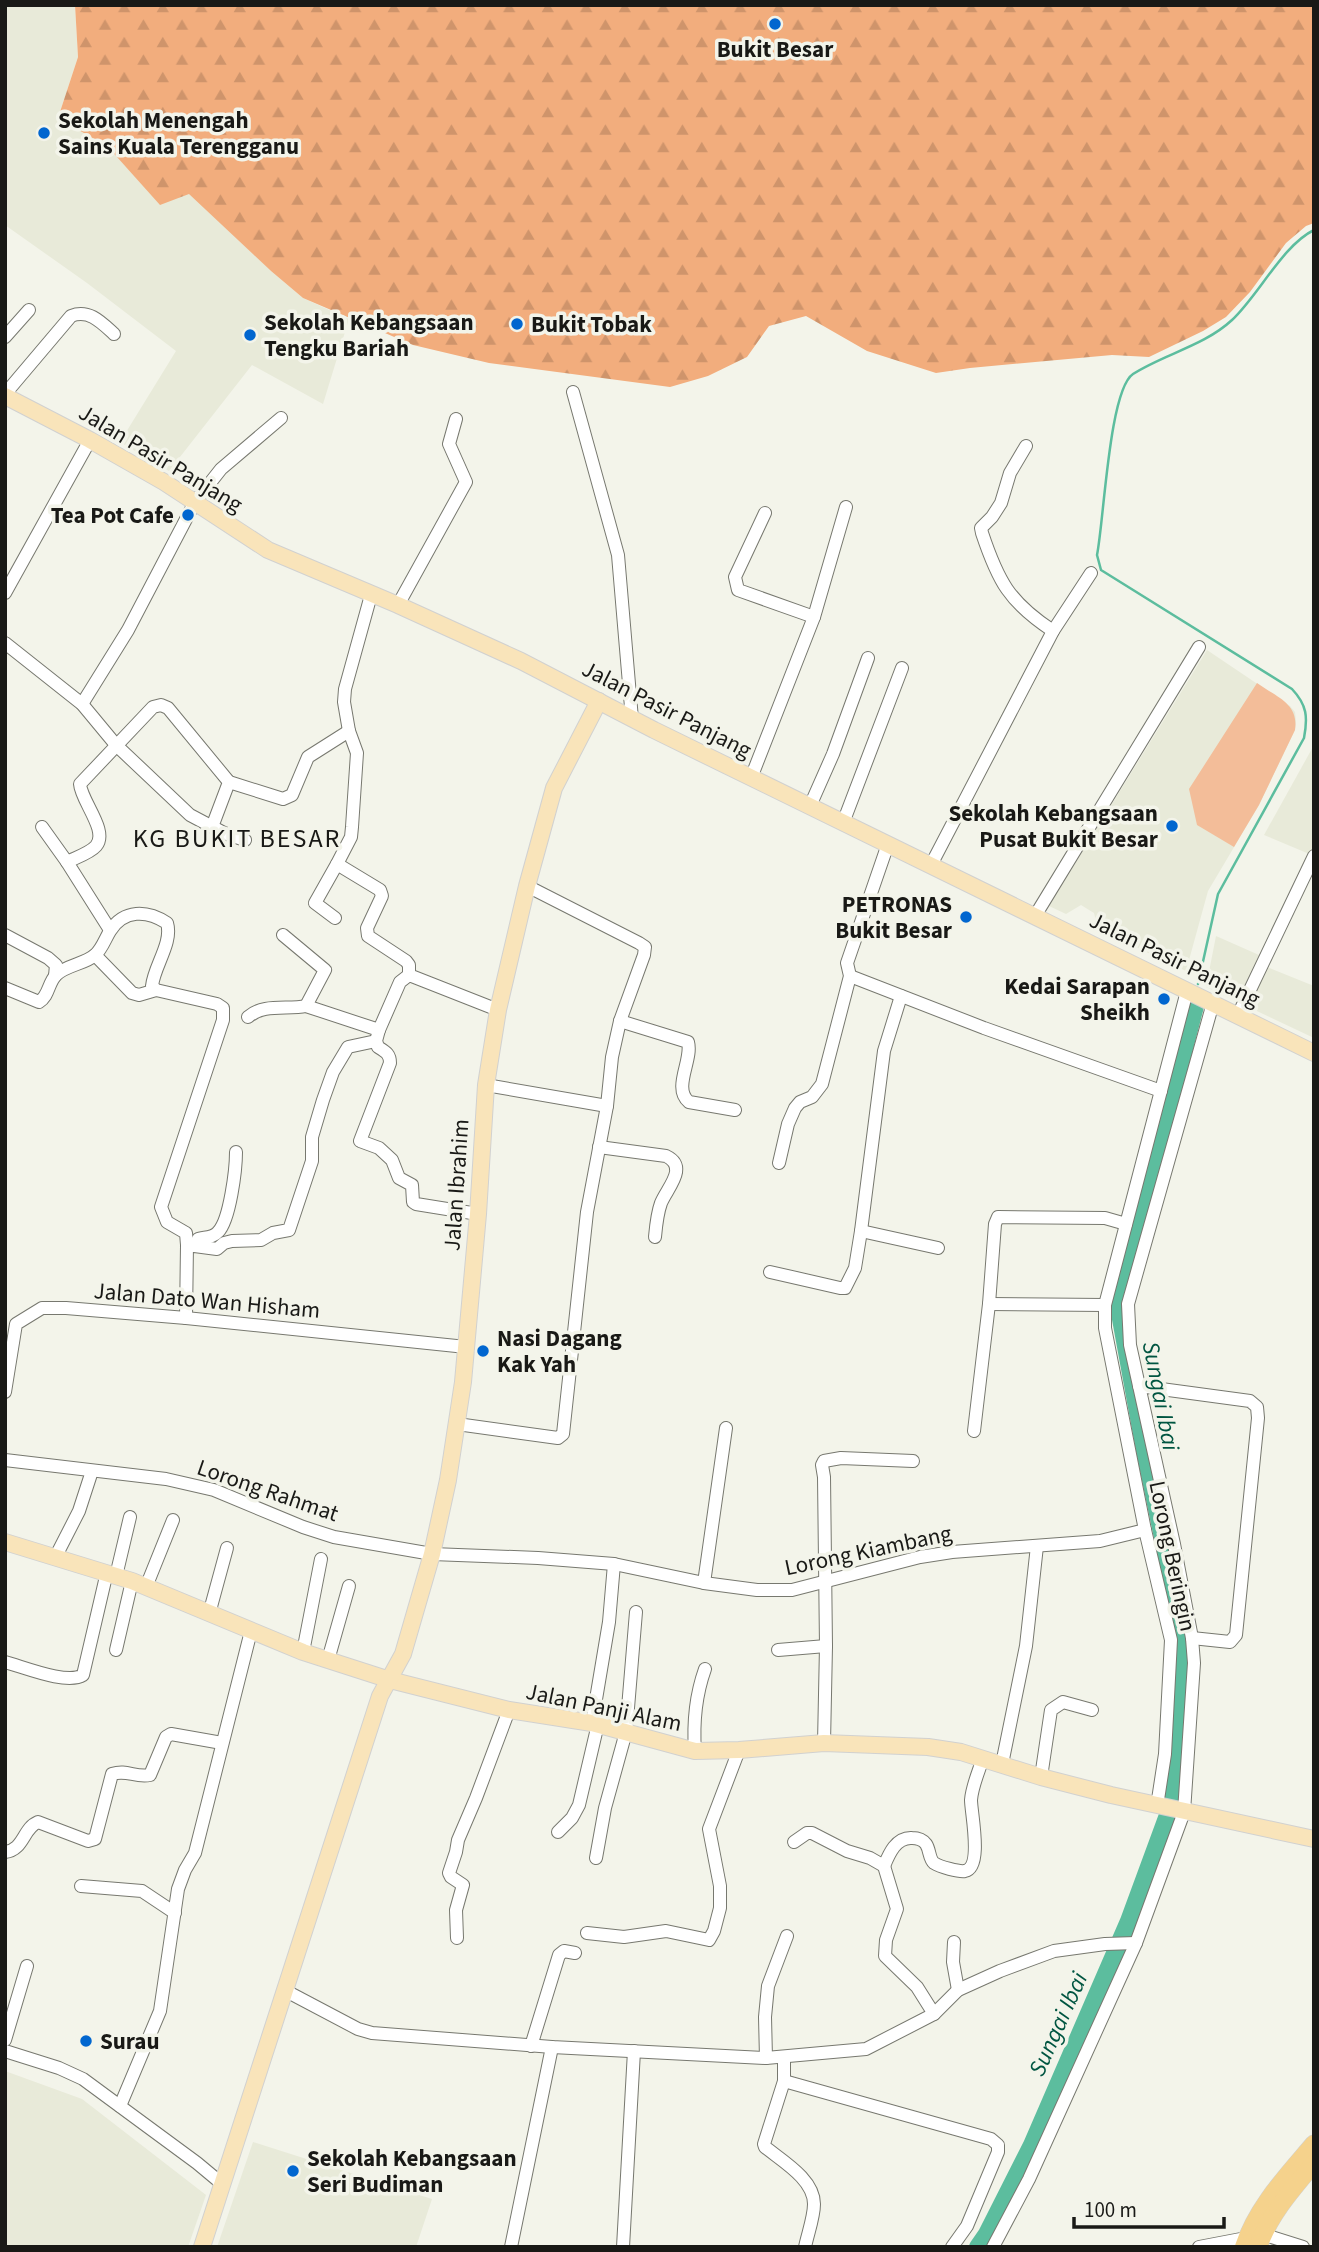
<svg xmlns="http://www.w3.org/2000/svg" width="1319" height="2252" viewBox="0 0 1319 2252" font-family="'Source Sans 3',sans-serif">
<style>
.built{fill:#e8ead9}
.forest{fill:url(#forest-firs)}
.pitch{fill:#f3bd99}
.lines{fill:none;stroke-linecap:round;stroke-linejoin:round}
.stream{stroke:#5cbd9e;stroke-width:2.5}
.river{stroke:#5cbd9e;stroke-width:18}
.minor-casing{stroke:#77786f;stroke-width:14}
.major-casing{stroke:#d1d1d0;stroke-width:18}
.highway-casing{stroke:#d1d1d0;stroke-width:19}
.minor{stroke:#fff;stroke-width:12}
.major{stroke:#f9e4ba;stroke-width:16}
.highway{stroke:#f5d28c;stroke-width:18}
.poi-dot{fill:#0166cf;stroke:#f3f4ea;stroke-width:2.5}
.labels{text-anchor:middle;stroke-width:7;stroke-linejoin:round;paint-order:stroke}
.poi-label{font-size:23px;font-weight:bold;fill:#191916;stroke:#f3f4ea;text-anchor:start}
.street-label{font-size:23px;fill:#191916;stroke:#f3f4ea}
.water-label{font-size:24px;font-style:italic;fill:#005541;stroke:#f3f4ea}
.quarter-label{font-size:26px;letter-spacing:2px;fill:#191916;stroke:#f3f4ea}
</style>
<defs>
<pattern id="forest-firs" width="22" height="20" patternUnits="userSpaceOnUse" patternTransform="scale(1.75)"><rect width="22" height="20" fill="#f2ad7d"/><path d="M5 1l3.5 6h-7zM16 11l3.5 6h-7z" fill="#cf946b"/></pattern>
</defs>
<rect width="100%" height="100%" fill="#f3f4ea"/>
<g class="built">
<polygon points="5,5 75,5 78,57 58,118 108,147 160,204 189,193 271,271 303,298 349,319 323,404 252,365 169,471 120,442 176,351 87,283 5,225"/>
<polygon points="1207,650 1290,706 1295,712 1296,721 1295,730 1259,805 1208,891 1186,971 1098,929 1094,913 1081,905 1066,914 1049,906"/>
<polygon points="1314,745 1314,856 1264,835"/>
<polygon points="1216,936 1259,955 1257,963 1314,986 1314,1038 1206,987"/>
<polygon points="5,2071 82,2099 206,2195 188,2247 5,2247"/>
<polygon points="253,2142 432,2199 416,2247 217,2247"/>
</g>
<polygon class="forest" points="75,5 1314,5 1314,223 1306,226 1286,243 1250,292 1226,317 1203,331 1149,357 1112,355 970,368 936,373 867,351 806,316 769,326 747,357 708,376 670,387 489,363 413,345 303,298 271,271 189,194 160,205 108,147 58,118 78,57"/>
<path class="pitch" d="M 1257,683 C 1276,697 1299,703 1295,730 L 1259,805 L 1234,847 L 1197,825 L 1189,789 Z"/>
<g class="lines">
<path class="stream" d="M 1198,984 L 1218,894 L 1304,738 C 1308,717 1307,705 1292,689 L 1101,570 L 1097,555 C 1104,521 1109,390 1133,374 C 1164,354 1204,346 1232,320 C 1258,296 1283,245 1314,230"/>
<g class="river">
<polyline points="1172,1801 1183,1686 1183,1634 1145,1451 1119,1308 1121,1295 1195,1006"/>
<polyline points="978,2247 987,2234 1032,2145 1129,1921 1168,1815"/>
</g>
<defs>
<g id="minor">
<polyline points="5,337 29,310"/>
<polyline points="573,392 618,555 632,719"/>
<path d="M 5,394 L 71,316 C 89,309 101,322 114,334"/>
<path d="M 1026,446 L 1010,473 L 1001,503 L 992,517 L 981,528 L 982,533 C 998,581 1009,602 1053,631"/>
<polyline points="765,513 735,577 738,590 814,617"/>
<polyline points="5,593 90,440"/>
<polyline points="398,605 466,482 449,444 456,419"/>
<polyline points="5,643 82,704 116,745 190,815 224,833 245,840"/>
<polyline points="82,704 128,630 195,502 221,469 281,418"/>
<polyline points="751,778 814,617 846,507"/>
<polyline points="229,782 283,799 292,795 308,757 349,731"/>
<polyline points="810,806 833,754 868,658"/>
<polyline points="843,823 902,668"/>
<polyline points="42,827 67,862 110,930"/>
<path d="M 67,862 C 75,858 90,853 96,846 C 109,831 81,801 80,784 L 153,707 L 161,705 L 168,708 L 229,782 L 212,827"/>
<polyline points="337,864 380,890 382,896 367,928 368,936 406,961 409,965 409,975"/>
<polyline points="931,865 1053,631 1091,573"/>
<polyline points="1035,916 1199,647"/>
<polyline points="335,918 315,903 337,864 351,837 352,827 357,753 349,731 344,702 345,689 371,595"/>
<polyline points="5,935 48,958 56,965 55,976"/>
<path d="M 283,935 L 325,970 L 306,1006 L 379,1030 L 376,1041 L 378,1047 C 386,1052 390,1054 390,1063 L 360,1141 L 379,1148 L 392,1160 L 399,1178 L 412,1185 L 413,1202 L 416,1204 L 478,1214"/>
<polyline points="95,955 132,993 139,995 156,990"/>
<polyline points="850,976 984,1028 1161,1091"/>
<path d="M 5,988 L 39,1002 C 49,996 48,983 56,975 C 66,965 85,964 95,955 C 102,949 105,939 110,931 C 124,909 147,910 167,923 C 173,943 154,966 152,986 L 156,990 L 217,1004 L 223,1008 L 223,1020 L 161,1207 L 167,1222 L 186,1233 L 187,1245"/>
<polyline points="1238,1015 1314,856"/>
<path d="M 248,1017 C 264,1003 287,1010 306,1006"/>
<path d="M 620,1021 L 688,1042 C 693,1060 672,1088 689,1102 L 735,1110"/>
<polyline points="379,1030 400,982 409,975 498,1010"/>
<polyline points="486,1085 607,1106"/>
<path d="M 599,1147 L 666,1156 C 689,1167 667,1188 661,1203 C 657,1214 656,1226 655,1237"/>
<polyline points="779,1163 788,1124 795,1108 800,1102 812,1097 822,1084 850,976 847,963 888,844"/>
<polyline points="861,1231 938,1248"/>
<path d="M 195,1246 L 198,1239 C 205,1237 213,1238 218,1232 C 230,1220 236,1169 236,1152"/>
<polyline points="770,1272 840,1288 845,1288 855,1268 861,1231 884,1051 901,996"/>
<polyline points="989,1304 1105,1305"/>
<polyline points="186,1318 187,1245 217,1249 224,1243 232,1241 261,1240 273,1233 289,1230 312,1161 312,1137 323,1100 333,1072 348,1047 376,1041"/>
<polyline points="1139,1386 1250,1401 1257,1407 1258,1418 1236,1635 1230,1642 1192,1638"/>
<polyline points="5,1392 16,1324 42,1308 66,1308 186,1318 466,1347"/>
<polyline points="457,1424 558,1438 563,1434 587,1212 607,1106 612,1057 620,1021 644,955 645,947 639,943 527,886"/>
<polyline points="974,1431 989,1304 995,1224 998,1217 1105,1218 1126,1224"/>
<polyline points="5,1460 166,1479 214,1490 303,1527 334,1537 432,1554 538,1558 614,1564 704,1583 757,1590 792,1590 920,1557 952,1552 1100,1541 1145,1530"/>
<polyline points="56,1556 79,1511 92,1471"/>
<polyline points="116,1576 130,1517"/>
<polyline points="704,1583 726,1428"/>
<polyline points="146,1587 173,1520"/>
<polyline points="209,1614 227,1548"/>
<polyline points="116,1650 132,1581"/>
<polyline points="778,1650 826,1646"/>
<polyline points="303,1652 321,1559"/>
<polyline points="328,1660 349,1586"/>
<path d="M 5,1662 C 24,1667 67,1685 83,1675 L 107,1572"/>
<polyline points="592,1723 609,1622 614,1564"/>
<polyline points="824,1743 826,1646 824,1477 822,1465 824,1461 841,1458 913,1461"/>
<path d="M 695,1751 C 693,1722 695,1697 705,1669"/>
<polyline points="1002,1764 1026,1646 1037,1546"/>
<polyline points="1041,1777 1051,1710 1063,1702 1092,1710"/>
<polyline points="1157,1806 1165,1754 1171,1640 1145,1530 1105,1328 1105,1305 1187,991"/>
<polyline points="558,1832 572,1818 579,1805 598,1724"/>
<polyline points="794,1842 807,1833 812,1833 847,1851 870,1858 884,1866 897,1909 886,1940 885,1956 917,1987 934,2014"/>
<path d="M 5,1852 C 24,1850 23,1828 38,1822 L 88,1841 L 95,1839 L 112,1774 C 127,1769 135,1778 150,1775 L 166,1737 L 171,1734 L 222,1743"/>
<polyline points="596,1858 605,1808 626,1732 636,1612"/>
<path d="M 884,1866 C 889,1854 896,1837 912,1838 C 917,1838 923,1840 926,1844 C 930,1850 929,1859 934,1863 C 940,1867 959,1872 965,1871 C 983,1867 971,1813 971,1800 C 972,1786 979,1771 983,1758"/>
<polyline points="81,1886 142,1891 175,1913"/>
<polyline points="587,1933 624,1937 666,1931 709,1940 714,1931 720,1908 720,1886 709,1829 739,1750"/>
<polyline points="457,1938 456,1910 463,1885 451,1877 449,1873 456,1852 458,1840 476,1798 509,1710"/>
<polyline points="954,1942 953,1962 958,1990"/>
<polyline points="286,1991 358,2029 372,2033 552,2047 766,2058 866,2049 934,2014 958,1990 1000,1971 1054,1951 1105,1944 1136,1943"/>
<polyline points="5,2040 27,1966"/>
<polyline points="531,2046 559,1955 564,1951 575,1953"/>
<polyline points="5,2051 59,2068 83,2079 197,2163 221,2183"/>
<path d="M 784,2057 L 784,2081 L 764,2144 L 765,2147 C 782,2161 814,2179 814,2204 C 814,2217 808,2233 805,2247"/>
<polyline points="766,2058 765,2017 768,1986 787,1936"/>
<polyline points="784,2081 991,2139 998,2145 998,2152 967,2226 952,2247"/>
<polyline points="120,2106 160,2011 178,1889 185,1870 195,1853 251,1631"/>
<polyline points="1262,2234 1303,2247"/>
<polyline points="511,2247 552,2047"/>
<polyline points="623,2247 634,2051"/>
<polyline points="993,2247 1029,2179 1136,1943 1184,1812 1194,1663 1192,1638 1174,1544 1130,1345 1128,1304 1213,1003"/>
<polyline points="1199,2247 1246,2238"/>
</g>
<g id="major">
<polyline points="5,396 90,440 164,482 268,550 398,605 521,661 654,730 1314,1053"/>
<polyline points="5,1542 132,1581 303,1652 390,1680 509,1710 592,1723 695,1751 739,1750 824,1743 928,1747 961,1752 1041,1777 1111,1795 1314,1839"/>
<polyline points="202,2247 380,1696 403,1654 432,1554 448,1480 463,1382 478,1214 486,1085 498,1010 527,886 554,788 599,701"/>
</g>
<g id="highway">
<path d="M 1244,2247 C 1257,2207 1287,2176 1314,2144"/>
<path d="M 1258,2247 C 1269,2215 1292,2189 1314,2163"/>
</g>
</defs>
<use href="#minor" class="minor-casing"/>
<use href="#major" class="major-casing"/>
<use href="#highway" class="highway-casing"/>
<use href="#minor" class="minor"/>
<use href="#major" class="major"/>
<use href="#highway" class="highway"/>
</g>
<g class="poi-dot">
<circle cx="775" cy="24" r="7"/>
<circle cx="44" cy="133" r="7"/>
<circle cx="517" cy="324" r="7"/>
<circle cx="250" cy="335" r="7"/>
<circle cx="188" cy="515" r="7"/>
<circle cx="1172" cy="826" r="7"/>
<circle cx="966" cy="917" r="7"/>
<circle cx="1164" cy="999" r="7"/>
<circle cx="483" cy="1351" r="7"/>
<circle cx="86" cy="2041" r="7"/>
<circle cx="293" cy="2171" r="7"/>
</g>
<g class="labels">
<g class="poi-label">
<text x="775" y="57" text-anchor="middle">Bukit Besar</text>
<text x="58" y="128">Sekolah Menengah<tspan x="58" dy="26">Sains Kuala Terengganu</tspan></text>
<text x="264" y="330">Sekolah Kebangsaan<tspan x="264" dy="26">Tengku Bariah</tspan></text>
<text x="531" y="332">Bukit Tobak</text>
<text x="174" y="523" text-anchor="end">Tea Pot Cafe</text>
<text x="1158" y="821" text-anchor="end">Sekolah Kebangsaan<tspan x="1158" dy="26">Pusat Bukit Besar</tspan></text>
<text x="952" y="912" text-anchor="end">PETRONAS<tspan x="952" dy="26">Bukit Besar</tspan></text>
<text x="1150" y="994" text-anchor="end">Kedai Sarapan<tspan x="1150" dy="26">Sheikh</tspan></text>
<text x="497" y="1346">Nasi Dagang<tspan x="497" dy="26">Kak Yah</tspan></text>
<text x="100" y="2049">Surau</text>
<text x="307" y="2166">Sekolah Kebangsaan<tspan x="307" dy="26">Seri Budiman</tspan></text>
</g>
<g class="street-label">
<text transform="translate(161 458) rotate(31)" y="8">Jalan Pasir Panjang</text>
<text transform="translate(667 709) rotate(27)" y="8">Jalan Pasir Panjang</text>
<text transform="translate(1175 959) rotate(26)" y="8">Jalan Pasir Panjang</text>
<text transform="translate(456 1185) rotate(-86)" y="8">Jalan Ibrahim</text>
<text transform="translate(207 1300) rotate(5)" y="8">Jalan Dato Wan Hisham</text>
<text transform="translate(268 1490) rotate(19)" y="8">Lorong Rahmat</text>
<text transform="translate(868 1550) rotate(-12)" y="8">Lorong Kiambang</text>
<text transform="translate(1173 1556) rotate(78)" y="8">Lorong Beringin</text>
<text transform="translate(604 1707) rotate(12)" y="8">Jalan Panji Alam</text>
</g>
<g class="water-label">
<text transform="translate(1161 1396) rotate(79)" y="8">Sungai Ibai</text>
<text transform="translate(1058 2024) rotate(-66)" y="8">Sungai Ibai</text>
</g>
<g class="quarter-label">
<text x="237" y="847">KG BUKIT BESAR</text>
</g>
</g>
<rect width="1319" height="2252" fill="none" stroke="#191916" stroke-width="14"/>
<path d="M1074 2217v10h150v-10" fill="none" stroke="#191916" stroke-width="3.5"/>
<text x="1084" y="2217" font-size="21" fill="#191916" stroke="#f3f4ea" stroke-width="5" paint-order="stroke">100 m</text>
</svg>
